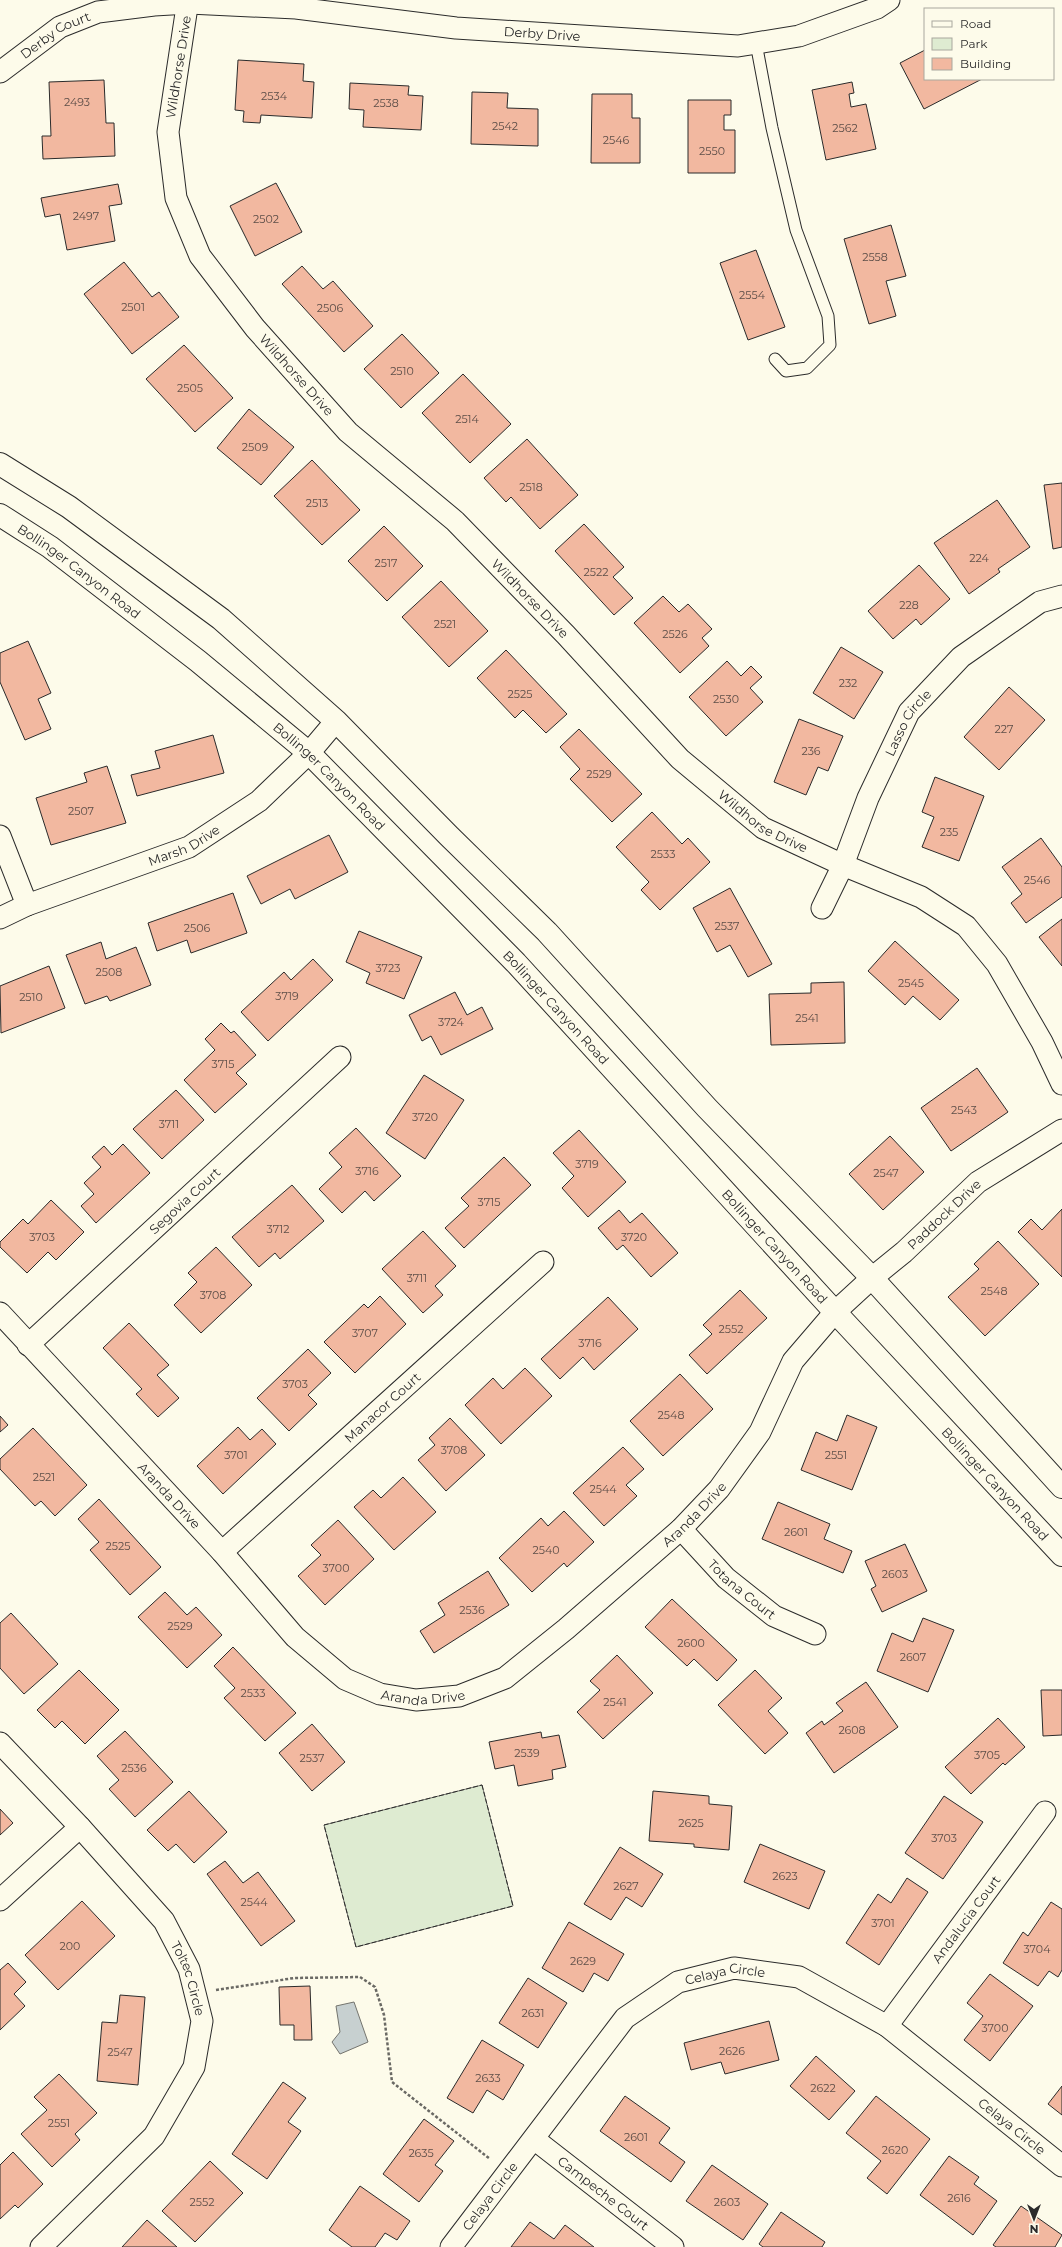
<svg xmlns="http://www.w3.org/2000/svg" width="1062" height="2247" viewBox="0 0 1062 2247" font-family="Montserrat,sans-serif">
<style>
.green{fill:#deebd1;stroke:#74746e}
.water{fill:#c7d0d0;stroke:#74746e}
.building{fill:#f2b8a0;stroke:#2b2b2b}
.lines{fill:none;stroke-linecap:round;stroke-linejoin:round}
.lane-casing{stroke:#2b2b2b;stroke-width:13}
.street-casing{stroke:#2b2b2b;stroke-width:23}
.secondary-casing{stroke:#2b2b2b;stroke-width:24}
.path{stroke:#6a6964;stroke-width:2.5;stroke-dasharray:3 2;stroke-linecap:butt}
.lane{stroke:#fdfbea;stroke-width:11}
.street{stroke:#fdfbea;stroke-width:21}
.secondary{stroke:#fdfbea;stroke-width:22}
.fence{stroke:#2b2b2b;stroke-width:1;stroke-dasharray:5 2;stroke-linecap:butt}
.labels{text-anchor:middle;stroke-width:3;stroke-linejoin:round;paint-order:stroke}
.number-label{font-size:11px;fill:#5d4e48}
.street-label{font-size:13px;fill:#2b2b2b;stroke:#fdfbea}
</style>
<rect width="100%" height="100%" fill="#fdfbea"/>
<polygon class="green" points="482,1785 513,1906 356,1947 324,1825"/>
<polygon class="water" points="354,2002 368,2042 340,2054 332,2042 340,2032 336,2006"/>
<g class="building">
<polygon points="925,50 925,79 982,79 924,109 900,63"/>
<polygon points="238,60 304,64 303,81 314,82 312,118 261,115 260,123 243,122 244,111 235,110"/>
<polygon points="104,80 106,123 114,123 115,156 43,159 42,136 51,136 49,82"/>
<polygon points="852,82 854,93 849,94 851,107 866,104 876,149 826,160 812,90"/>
<polygon points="350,83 409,86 408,95 423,96 421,130 363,127 364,110 349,109"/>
<polygon points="472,92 508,93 507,108 538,109 538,146 471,144"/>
<polygon points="592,94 632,94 632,118 640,118 640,163 591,163"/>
<polygon points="688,100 731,100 731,115 724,115 724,130 735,130 735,173 688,173"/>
<polygon points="276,183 302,232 255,256 230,206"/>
<polygon points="118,184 122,204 109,206 115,241 67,250 60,214 45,217 41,198"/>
<polygon points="891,225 906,276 886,281 896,316 869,324 844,239"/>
<polygon points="756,250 785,327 748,340 720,263"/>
<polygon points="124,262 152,297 159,292 179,317 132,354 84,294"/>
<polygon points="302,266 323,289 333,281 373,326 344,352 282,284"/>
<polygon points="402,334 439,373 401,408 364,369"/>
<polygon points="184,345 233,398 195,432 146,379"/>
<polygon points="463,374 511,424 470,463 422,413"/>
<polygon points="249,409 294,447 261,485 217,448"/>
<polygon points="527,439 578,495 540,529 511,497 506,502 484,478"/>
<polygon points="312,460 360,510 322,545 274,496"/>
<polygon points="1062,483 1062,547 1053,549 1044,485"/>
<polygon points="997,500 1030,547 998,569 1000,572 969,594 934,543"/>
<polygon points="584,524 624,567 613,577 633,598 614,615 555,551"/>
<polygon points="384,526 423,566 387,601 348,561"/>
<polygon points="919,565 950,599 921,625 916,619 893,639 868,611"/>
<polygon points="441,581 488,631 449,667 402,617"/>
<polygon points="663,596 679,612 688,604 712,629 702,638 709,646 680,673 634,623"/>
<polygon points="28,641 51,693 38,699 51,729 25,740 0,682 0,653"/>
<polygon points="841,647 883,672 854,719 813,693"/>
<polygon points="506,650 567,714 546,733 523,710 515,718 477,678"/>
<polygon points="727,661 741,676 751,666 762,677 750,688 763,702 726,736 689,697"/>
<polygon points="1009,687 1045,720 999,770 964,737"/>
<polygon points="799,719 843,736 828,771 818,767 806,795 774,782"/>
<polygon points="579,729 642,794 612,822 570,779 580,769 560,747"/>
<polygon points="213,735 224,773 137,796 131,775 160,768 155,751"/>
<polygon points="107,766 126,823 51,845 36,798 87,782 84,773"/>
<polygon points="935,777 984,796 959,861 922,847 934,817 922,812"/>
<polygon points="652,812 682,844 688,838 710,862 660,910 641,890 649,882 616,847"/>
<polygon points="329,835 348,872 295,899 290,889 261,904 247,876"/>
<polygon points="1041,838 1062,867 1062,897 1026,923 1011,903 1022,894 1002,867"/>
<polygon points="730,888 772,964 748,977 730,945 717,952 693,908"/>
<polygon points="233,893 247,933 191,953 187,940 157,951 148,923"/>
<polygon points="1062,919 1062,966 1039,937"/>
<polygon points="359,931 422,957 404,999 366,983 370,973 346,962"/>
<polygon points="895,941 959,1000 940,1020 913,996 905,1005 868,971"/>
<polygon points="101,942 106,959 136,947 151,985 110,1001 107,996 85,1004 66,955"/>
<polygon points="313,959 333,980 268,1041 241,1012 284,972 291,980"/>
<polygon points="49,966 65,1008 1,1033 0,986"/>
<polygon points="844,982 845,1043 771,1045 769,994 811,993 811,983"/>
<polygon points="455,992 467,1015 482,1007 493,1029 441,1055 431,1036 422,1041 409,1015"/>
<polygon points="221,1023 231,1033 234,1031 256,1055 236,1073 247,1084 215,1113 184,1080 215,1050 205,1039"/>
<polygon points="977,1068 1008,1112 951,1151 921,1108"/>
<polygon points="424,1075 464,1100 425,1159 386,1133"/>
<polygon points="176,1090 204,1120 162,1159 133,1129"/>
<polygon points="356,1128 401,1176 374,1201 365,1191 342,1213 319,1189 342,1167 329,1153"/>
<polygon points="579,1130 626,1182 588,1217 562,1188 574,1176 553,1153"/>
<polygon points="890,1136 924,1172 883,1210 849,1174"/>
<polygon points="123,1144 150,1173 96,1223 81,1206 94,1194 84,1183 101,1167 92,1157 104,1146 112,1155"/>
<polygon points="504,1157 531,1185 464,1248 445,1228 469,1206 461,1198"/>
<polygon points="292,1185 324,1221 280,1259 275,1253 259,1267 232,1237"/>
<polygon points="51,1200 84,1232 56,1260 48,1252 27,1273 0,1247 0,1242 23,1219 28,1224"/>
<polygon points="1062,1209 1062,1277 1018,1232 1031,1219 1042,1230"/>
<polygon points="619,1210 630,1223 642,1213 678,1253 651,1277 623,1245 617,1250 598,1228"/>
<polygon points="423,1231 456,1266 435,1286 443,1295 423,1313 382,1269"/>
<polygon points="998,1241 1039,1284 985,1336 948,1297 979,1269 974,1264"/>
<polygon points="216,1247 252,1285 201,1333 174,1305 197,1282 188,1273"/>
<polygon points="740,1290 767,1318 707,1374 689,1355 712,1334 703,1325"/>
<polygon points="380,1296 406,1324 355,1373 324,1342 364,1304 368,1308"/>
<polygon points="608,1297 638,1329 594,1370 583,1357 560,1379 541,1359"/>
<polygon points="129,1323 169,1365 157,1375 179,1398 158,1417 136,1394 142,1389 103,1348"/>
<polygon points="308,1349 331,1373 308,1395 317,1404 289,1431 257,1398"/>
<polygon points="525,1368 552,1396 501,1444 465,1405 493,1378 503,1389"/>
<polygon points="680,1374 713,1409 663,1456 630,1421"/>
<polygon points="847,1415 877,1427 852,1490 801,1470 816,1432 837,1441"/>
<polygon points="0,1416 8,1425 0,1432"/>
<polygon points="450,1418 485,1455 446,1491 418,1460 435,1445 429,1438"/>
<polygon points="238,1427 250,1440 262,1429 276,1444 223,1494 197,1466"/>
<polygon points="33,1428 87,1485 55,1516 41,1501 35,1506 0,1469 0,1459"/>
<polygon points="623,1447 644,1469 626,1485 637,1496 604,1526 573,1493"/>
<polygon points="403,1477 436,1512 394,1550 354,1507 373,1490 381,1498"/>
<polygon points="99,1499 161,1567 130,1595 90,1550 99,1542 78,1519"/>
<polygon points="778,1502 830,1524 824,1539 852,1551 843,1573 762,1539"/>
<polygon points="564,1511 594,1542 567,1567 564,1563 532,1592 499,1558 541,1518 548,1526"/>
<polygon points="338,1520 374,1559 325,1605 298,1576 321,1555 311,1545"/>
<polygon points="905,1544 927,1591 882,1612 871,1589 876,1586 865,1561"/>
<polygon points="488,1571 509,1605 434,1653 420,1631 445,1615 438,1603"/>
<polygon points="165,1592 187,1615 196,1607 222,1635 187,1668 138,1617"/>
<polygon points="672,1599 737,1660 717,1681 694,1659 687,1666 645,1627"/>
<polygon points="11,1613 58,1664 24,1694 0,1668 0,1623"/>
<polygon points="923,1618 954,1630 928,1692 877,1671 892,1633 913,1642"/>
<polygon points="233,1647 296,1713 265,1741 224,1698 235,1688 214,1666"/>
<polygon points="617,1655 653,1693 603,1739 577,1712 600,1690 590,1681"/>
<polygon points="79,1670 119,1710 85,1744 62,1721 55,1728 37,1710"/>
<polygon points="755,1670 782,1698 768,1711 788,1733 765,1754 718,1705"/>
<polygon points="866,1682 898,1727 834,1773 806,1733 822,1721 824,1725 843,1711 836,1703"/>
<polygon points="1041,1690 1062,1690 1062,1735 1043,1736"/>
<polygon points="998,1718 1025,1747 1005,1765 1003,1763 971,1794 945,1767"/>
<polygon points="312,1724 345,1762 312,1791 279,1753"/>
<polygon points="125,1731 173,1782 135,1817 109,1789 119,1780 97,1756"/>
<polygon points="541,1732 542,1738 559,1735 566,1767 552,1770 553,1779 518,1786 514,1765 495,1769 489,1742"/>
<polygon points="189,1791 227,1832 194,1863 176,1844 168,1851 147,1830"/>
<polygon points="653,1791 709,1796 709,1804 732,1806 729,1850 694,1847 694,1844 649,1841"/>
<polygon points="944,1796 983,1822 943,1879 905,1853"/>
<polygon points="0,1809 13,1823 0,1835"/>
<polygon points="760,1844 825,1871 809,1909 744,1882"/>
<polygon points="620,1847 663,1874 642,1907 626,1897 611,1920 584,1904"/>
<polygon points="225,1861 243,1883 258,1872 295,1921 261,1946 207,1874"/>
<polygon points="907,1878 928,1892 879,1965 846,1943 878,1894 891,1903"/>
<polygon points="82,1901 115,1936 58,1990 25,1955"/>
<polygon points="1051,1902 1062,1909 1062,1970 1058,1977 1049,1971 1038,1986 1003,1963 1023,1932 1028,1936"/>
<polygon points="569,1922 624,1954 608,1981 594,1973 583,1992 542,1968"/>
<polygon points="8,1963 26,1982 14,1994 25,2006 0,2030 0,1970"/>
<polygon points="990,1974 1033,2006 990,2061 964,2040 983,2016 967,2003"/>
<polygon points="528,1978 567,2003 538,2048 499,2023"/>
<polygon points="310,1986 312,2040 294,2040 294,2025 280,2025 279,1987"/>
<polygon points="120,1995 145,1997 138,2085 97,2081 102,2022 117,2023"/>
<polygon points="769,2021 779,2060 725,2074 721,2062 691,2070 684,2043"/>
<polygon points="482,2040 524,2065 503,2100 487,2090 473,2113 447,2098"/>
<polygon points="816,2056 855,2091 829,2120 790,2086"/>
<polygon points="59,2074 97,2113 75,2134 80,2140 52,2167 21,2134 47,2110 34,2097"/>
<polygon points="283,2082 306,2098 288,2122 301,2131 267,2179 232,2154"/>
<polygon points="1062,2086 1062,2115 1048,2104"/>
<polygon points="625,2096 670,2128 659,2143 685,2162 671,2182 600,2131"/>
<polygon points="876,2096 930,2139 887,2194 867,2178 881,2161 846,2133"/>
<polygon points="424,2119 454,2141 435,2165 443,2171 419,2202 383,2174"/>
<polygon points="13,2152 43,2184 18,2208 15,2205 0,2219 0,2165"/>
<polygon points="949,2156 979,2177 974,2184 997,2201 973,2235 920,2195"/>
<polygon points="210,2161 243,2193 195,2242 162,2211"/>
<polygon points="712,2165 768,2204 743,2240 686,2201"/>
<polygon points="360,2186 410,2221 397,2240 385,2233 375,2247 352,2247 329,2230"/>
<polygon points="1021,2206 1062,2235 1055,2247 996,2247 993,2245"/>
<polygon points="781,2212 825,2242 822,2247 763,2247 759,2244"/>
<polygon points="147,2220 177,2247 122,2247"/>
<polygon points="530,2222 554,2239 565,2225 594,2247 511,2247"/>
</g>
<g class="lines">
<defs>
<polyline id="lane" points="756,43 772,128 796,230 828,316 830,345 807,368 786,371 775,359"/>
<g id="street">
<path id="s1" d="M 188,0 L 168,132 L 176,198 L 200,256 L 255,328 L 348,432 L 455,521 L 566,635 L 680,759 L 763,828 L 843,865 L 921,897 L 966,926 L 997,964 L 1042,1042 L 1062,1084"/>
<path id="s2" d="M 0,72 L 60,27 L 98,12 L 154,5 L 189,3 L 296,8 L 456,28 L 738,46 L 799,36 L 877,8 L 889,0"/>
<polyline points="0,836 27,905"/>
<path id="s3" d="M 822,908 L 843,865 L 868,798 L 909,712 L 961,657 L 1040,602 L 1062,596"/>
<path id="s4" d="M 0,918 L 27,905 L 189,847 L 259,801 L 309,753 L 336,721"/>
<path id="s5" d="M 0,1313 L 222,1552 L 295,1637 L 345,1679 L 380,1694 L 416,1700 L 459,1696 L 505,1678 L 566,1629 L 681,1529 L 719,1489 L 760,1432 L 793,1361 L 835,1312 L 872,1278 L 904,1252 L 978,1182 L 1062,1130"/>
<path id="s6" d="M 28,1345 L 340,1057"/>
<path id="s7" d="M 681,1529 L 726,1578 L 774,1616 L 815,1634"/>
<path id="s8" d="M 222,1552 L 543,1262"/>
<path id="s9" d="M 0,1743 L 80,1827 L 164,1921 L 189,1969 L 202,2021 L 194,2067 L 154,2136 L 41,2247"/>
<polyline points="0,1900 80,1827"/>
<path id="s10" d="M 887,2026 L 1045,1812"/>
<path id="s11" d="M 534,2139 L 673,2247"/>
<path id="s12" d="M 451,2247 L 625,2018 L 678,1982 L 734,1968 L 799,1977 L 887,2026 L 1062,2166"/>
</g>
<g id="secondary">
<polyline points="0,464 69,507 221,619 336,721 449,836 547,932 707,1108 872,1278 1062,1487"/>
<path id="s13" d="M 0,515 L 50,547 L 198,661 L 309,753 L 516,963 L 835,1312 L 1062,1555"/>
</g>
</defs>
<use href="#lane" class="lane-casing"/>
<use href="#street" class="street-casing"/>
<use href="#secondary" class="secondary-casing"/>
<polyline class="path" points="216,1990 294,1978 360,1977 375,1987 384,2015 392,2082 490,2159"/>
<use href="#lane" class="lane"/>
<use href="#street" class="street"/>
<use href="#secondary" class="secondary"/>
<polygon class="fence" points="482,1785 513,1906 356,1947 324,1825"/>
</g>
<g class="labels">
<g class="number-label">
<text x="274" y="100">2534</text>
<text x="77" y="106">2493</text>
<text x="386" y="107">2538</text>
<text x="505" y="130">2542</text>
<text x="845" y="132">2562</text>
<text x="616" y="144">2546</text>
<text x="712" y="155">2550</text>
<text x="86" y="220">2497</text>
<text x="266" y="223">2502</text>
<text x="875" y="261">2558</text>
<text x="752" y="299">2554</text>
<text x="133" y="311">2501</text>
<text x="330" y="312">2506</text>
<text x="402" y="375">2510</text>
<text x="190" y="392">2505</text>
<text x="467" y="423">2514</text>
<text x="255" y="451">2509</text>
<text x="531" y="491">2518</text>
<text x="317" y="507">2513</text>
<text x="979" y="562">224</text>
<text x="386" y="567">2517</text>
<text x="596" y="576">2522</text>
<text x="909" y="609">228</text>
<text x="445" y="628">2521</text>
<text x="675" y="638">2526</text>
<text x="848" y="687">232</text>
<text x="520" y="698">2525</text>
<text x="726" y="703">2530</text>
<text x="1004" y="733">227</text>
<text x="811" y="755">236</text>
<text x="599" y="778">2529</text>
<text x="81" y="815">2507</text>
<text x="949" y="836">235</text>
<text x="663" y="858">2533</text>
<text x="1037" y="884">2546</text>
<text x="727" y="930">2537</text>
<text x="197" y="932">2506</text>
<text x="388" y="972">3723</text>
<text x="109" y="976">2508</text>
<text x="911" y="987">2545</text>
<text x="287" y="1000">3719</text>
<text x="31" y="1001">2510</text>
<text x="807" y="1022">2541</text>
<text x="451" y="1026">3724</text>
<text x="223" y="1068">3715</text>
<text x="964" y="1114">2543</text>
<text x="425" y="1121">3720</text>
<text x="169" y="1128">3711</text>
<text x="587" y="1168">3719</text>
<text x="367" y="1175">3716</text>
<text x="886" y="1177">2547</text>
<text x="489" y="1206">3715</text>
<text x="278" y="1233">3712</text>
<text x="42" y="1241">3703</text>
<text x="634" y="1241">3720</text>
<text x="417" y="1282">3711</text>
<text x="994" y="1295">2548</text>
<text x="213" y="1299">3708</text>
<text x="731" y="1333">2552</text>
<text x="365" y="1337">3707</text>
<text x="590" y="1347">3716</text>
<text x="295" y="1388">3703</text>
<text x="671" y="1419">2548</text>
<text x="454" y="1454">3708</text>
<text x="236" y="1459">3701</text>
<text x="836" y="1459">2551</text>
<text x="44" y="1481">2521</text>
<text x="603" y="1493">2544</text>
<text x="796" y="1536">2601</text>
<text x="118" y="1550">2525</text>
<text x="546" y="1554">2540</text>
<text x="336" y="1572">3700</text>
<text x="895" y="1578">2603</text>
<text x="472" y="1614">2536</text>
<text x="180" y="1630">2529</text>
<text x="691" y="1647">2600</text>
<text x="913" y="1661">2607</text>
<text x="253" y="1697">2533</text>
<text x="615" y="1706">2541</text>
<text x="852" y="1734">2608</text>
<text x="527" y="1757">2539</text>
<text x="987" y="1759">3705</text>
<text x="312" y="1762">2537</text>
<text x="134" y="1772">2536</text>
<text x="691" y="1827">2625</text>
<text x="944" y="1842">3703</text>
<text x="785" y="1880">2623</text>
<text x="626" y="1890">2627</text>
<text x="254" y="1906">2544</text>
<text x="883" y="1927">3701</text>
<text x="70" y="1950">200</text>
<text x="1037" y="1953">3704</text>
<text x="583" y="1965">2629</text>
<text x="533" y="2017">2631</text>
<text x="995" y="2032">3700</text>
<text x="732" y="2055">2626</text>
<text x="120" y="2056">2547</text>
<text x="488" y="2082">2633</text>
<text x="823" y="2092">2622</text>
<text x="59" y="2127">2551</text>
<text x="636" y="2141">2601</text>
<text x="895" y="2154">2620</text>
<text x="421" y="2157">2635</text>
<text x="959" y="2202">2616</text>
<text x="202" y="2206">2552</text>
<text x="727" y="2206">2603</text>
</g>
<g class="street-label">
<text dy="5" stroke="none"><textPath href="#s2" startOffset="562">Derby Drive</textPath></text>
<text dy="5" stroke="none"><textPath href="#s2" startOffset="67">Derby Court</textPath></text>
<text transform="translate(178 67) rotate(-81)" y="5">Wildhorse Drive</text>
<text dy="5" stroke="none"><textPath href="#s1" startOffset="416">Wildhorse Drive</textPath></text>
<text dy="5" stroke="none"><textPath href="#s13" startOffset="97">Bollinger Canyon Road</textPath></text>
<text dy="5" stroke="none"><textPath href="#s1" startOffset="740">Wildhorse Drive</textPath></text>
<text dy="5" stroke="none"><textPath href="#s3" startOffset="205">Lasso Circle</textPath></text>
<text dy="5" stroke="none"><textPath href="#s13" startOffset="421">Bollinger Canyon Road</textPath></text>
<text dy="5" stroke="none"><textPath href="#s1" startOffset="1064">Wildhorse Drive</textPath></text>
<text dy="5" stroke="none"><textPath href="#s4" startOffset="198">Marsh Drive</textPath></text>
<text dy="5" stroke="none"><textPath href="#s13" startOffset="745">Bollinger Canyon Road</textPath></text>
<text dy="5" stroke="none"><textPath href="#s6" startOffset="213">Segovia Court</textPath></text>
<text dy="5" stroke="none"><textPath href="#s5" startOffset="1316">Paddock Drive</textPath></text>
<text dy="5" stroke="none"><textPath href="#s13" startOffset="1069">Bollinger Canyon Road</textPath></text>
<text dy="5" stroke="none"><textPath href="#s8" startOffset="216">Manacor Court</textPath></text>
<text dy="5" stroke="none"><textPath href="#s13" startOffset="1393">Bollinger Canyon Road</textPath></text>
<text dy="5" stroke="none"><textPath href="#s5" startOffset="249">Aranda Drive</textPath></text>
<text dy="5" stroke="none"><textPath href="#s5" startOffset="921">Aranda Drive</textPath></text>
<text dy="5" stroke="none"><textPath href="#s7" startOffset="86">Totana Court</textPath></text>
<text dy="5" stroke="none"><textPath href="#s5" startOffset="585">Aranda Drive</textPath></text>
<text dy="5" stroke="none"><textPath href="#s10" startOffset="133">Andalucia Court</textPath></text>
<text dy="5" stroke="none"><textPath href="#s12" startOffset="400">Celaya Circle</textPath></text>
<text dy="5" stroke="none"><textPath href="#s9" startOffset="305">Toltec Circle</textPath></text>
<text dy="5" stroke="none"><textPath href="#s12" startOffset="736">Celaya Circle</textPath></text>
<text dy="5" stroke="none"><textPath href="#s11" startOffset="88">Campeche Court</textPath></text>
<text dy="5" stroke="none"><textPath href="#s12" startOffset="64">Celaya Circle</textPath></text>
</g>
</g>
<rect x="924" y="8" width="130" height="72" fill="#fdfbea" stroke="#a9a89e"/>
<rect x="932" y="21" width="20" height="6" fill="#fdfbea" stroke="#a9a89e"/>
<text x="960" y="28" font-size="12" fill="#2b2b2b">Road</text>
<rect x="932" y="38" width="20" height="12" fill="#deebd1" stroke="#a9a89e"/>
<text x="960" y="48" font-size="12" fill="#2b2b2b">Park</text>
<rect x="932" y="58" width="20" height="12" fill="#f2b8a0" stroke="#a9a89e"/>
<text x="960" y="68" font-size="12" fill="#2b2b2b">Building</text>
<g transform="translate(1034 2219) rotate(180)" stroke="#fdfbea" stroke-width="3" paint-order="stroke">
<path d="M0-3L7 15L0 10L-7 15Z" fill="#2b2b2b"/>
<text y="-6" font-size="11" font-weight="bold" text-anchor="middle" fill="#2b2b2b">N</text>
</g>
</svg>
